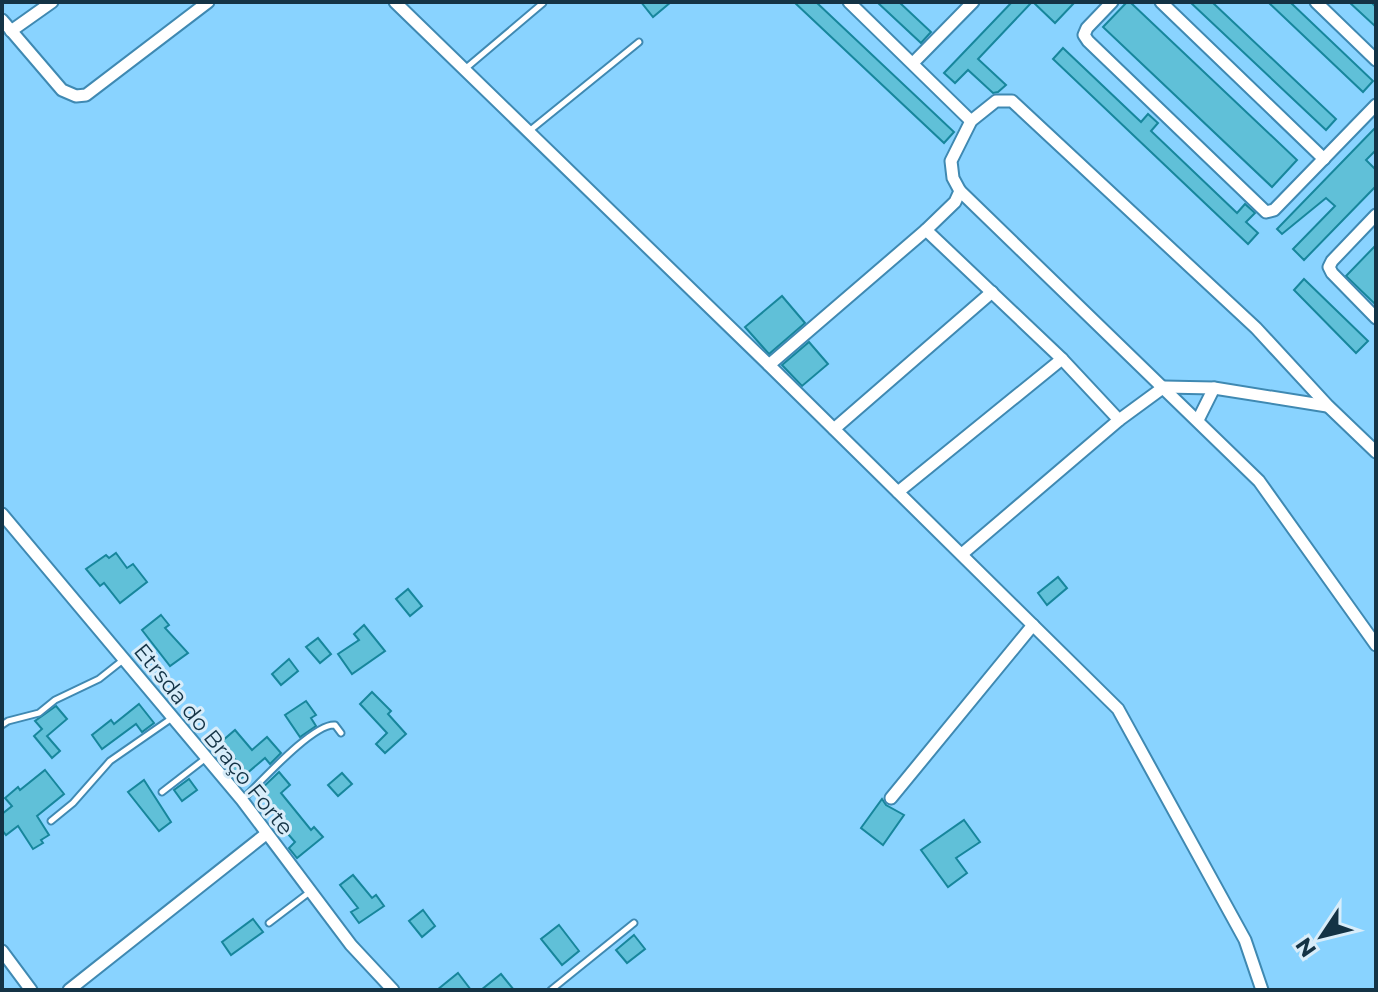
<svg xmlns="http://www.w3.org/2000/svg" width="1378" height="992" viewBox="0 0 1378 992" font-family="Montserrat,sans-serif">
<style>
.building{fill:#60c0d8;stroke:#17869c;stroke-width:2}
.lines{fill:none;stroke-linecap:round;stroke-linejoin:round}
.lane-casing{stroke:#3f89b2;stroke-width:9}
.street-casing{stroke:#3f89b2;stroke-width:15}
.lane{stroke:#fff;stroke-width:5}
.street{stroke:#fff;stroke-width:11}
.labels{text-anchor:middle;stroke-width:6;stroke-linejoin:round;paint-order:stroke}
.street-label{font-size:22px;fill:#143345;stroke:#d8edfa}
</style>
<rect width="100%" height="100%" fill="#89d3ff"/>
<g class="building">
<polygon points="641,2 671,2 653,17"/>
<polygon points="794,2 816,2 954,132 944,143"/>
<polygon points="877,2 899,2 931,32 921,43"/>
<polygon points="1012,2 1032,2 978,59 1006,85 998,92 993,93 968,70 955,83 944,73"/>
<polygon points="1033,2 1075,2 1055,23"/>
<polygon points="1127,2 1130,2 1297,160 1272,187 1103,27"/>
<polygon points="1190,2 1212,2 1336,119 1326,130"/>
<polygon points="1268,2 1290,2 1373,81 1363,92"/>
<polygon points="1349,2 1371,2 1376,7 1376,27"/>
<polygon points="1063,48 1141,122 1148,114 1158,123 1151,131 1237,213 1245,204 1255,213 1246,222 1258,233 1248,244 1053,59"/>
<polygon points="1376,127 1376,150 1366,160 1376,170 1376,186 1304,260 1293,249 1335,206 1326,198 1282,234 1277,229"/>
<polygon points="1376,245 1376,305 1346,276"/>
<polygon points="1304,279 1368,341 1356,353 1294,290"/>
<polygon points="782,296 805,323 769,354 745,327"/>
<polygon points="809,342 828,364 802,386 782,365"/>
<polygon points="116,553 127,568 133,564 147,582 120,603 104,583 100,586 86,569 106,555 109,558"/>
<polygon points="1058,577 1067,588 1047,605 1038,593"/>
<polygon points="408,589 422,606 410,616 396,599"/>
<polygon points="161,615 169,625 165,628 188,653 170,666 142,630"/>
<polygon points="364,625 385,651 352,674 338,654 359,640 354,634"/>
<polygon points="318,638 331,654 320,663 306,647"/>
<polygon points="289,659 298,671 281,685 272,674"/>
<polygon points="372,692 391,711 388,714 406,734 385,753 376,744 387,733 360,704"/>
<polygon points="306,701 316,715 311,718 316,726 300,737 285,715"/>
<polygon points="139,704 154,723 142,732 136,724 102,749 92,735 111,720 114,724"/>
<polygon points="56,706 67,719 47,736 60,751 52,758 34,736 42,729 35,721"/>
<polygon points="235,730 252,750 267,737 281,753 270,764 265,758 239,780 230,770 238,763 221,742"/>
<polygon points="45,770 64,794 37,816 49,835 41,840 43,843 33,849 18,826 6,835 2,830 2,814 12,806 5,798 18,787 20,790"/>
<polygon points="279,772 290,785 281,793 311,830 314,827 323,837 297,858 289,848 295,842 281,826 284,823 258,792"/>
<polygon points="342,773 352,784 338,796 328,785"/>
<polygon points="189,779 197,790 182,801 174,790"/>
<polygon points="144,780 171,822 159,831 128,792"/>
<polygon points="882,799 886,805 904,815 883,845 861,828"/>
<polygon points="964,820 980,842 956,858 967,873 948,887 921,850"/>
<polygon points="353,875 372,898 376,895 384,906 359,923 351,912 358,908 340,885"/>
<polygon points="423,910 435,926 422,937 409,921"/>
<polygon points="253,919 263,932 231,955 222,942"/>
<polygon points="559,925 579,951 562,965 541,939"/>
<polygon points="634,935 645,949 627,963 616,950"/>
<polygon points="458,973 471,990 437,990"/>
<polygon points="501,974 514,990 481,990"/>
</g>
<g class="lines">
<defs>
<g id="lane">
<polyline points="465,69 543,3"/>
<polyline points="528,132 639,42"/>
<polyline points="2,725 8,721 39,713 55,700 99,679 123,660"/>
<polyline points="162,792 206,758"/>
<path d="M 242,800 C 260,783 313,723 335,725 L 341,733"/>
<polyline points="51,821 73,803 110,761 172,718"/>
<polyline points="269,923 311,891"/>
<polyline points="551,990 634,923"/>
</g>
<g id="street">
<polyline points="395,2 769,365 1118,709 1245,940 1262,990"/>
<polyline points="849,2 971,121"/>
<polyline points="1112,2 1087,28 1084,35 1088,41 1266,212 1274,210 1376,105"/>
<polyline points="1161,2 1324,159"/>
<polyline points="1316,2 1376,60"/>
<polyline points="2,20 62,90 76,96 86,95 208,2"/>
<polyline points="11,31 52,2"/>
<polyline points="913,63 973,2"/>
<polyline points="960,191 1259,481 1376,645"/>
<polyline points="1376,215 1332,261 1329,267 1332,273 1376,318"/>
<polyline points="926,230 955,202 960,191 953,178 951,161 971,121 996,101 1012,101 1256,328 1328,406 1376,452"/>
<polyline points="769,365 926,230 1062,359 1119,420 962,554"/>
<polyline points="1119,420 1164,387 1214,388 1327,406"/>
<polyline points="1198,420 1214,388"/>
<polyline points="834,429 992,292"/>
<polyline points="898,492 1062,359"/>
<polyline points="2,514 242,800 351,945 393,990"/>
<polyline points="891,798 1033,625"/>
<polyline points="2,951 31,990"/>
<polyline points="69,990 266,834"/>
</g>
</defs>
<use href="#lane" class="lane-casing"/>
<use href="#street" class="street-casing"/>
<use href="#lane" class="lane"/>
<use href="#street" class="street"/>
</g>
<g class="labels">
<g class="street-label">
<text transform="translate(214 739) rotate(51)" y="8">Etrsda do Braço Forte</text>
</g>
</g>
<rect width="1378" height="992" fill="none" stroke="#143345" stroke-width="8"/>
<g transform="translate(1322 936) rotate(235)" stroke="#d8edfa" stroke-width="6" paint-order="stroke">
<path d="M0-6L14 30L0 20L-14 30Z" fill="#143345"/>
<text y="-12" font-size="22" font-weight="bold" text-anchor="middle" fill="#143345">N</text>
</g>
</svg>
